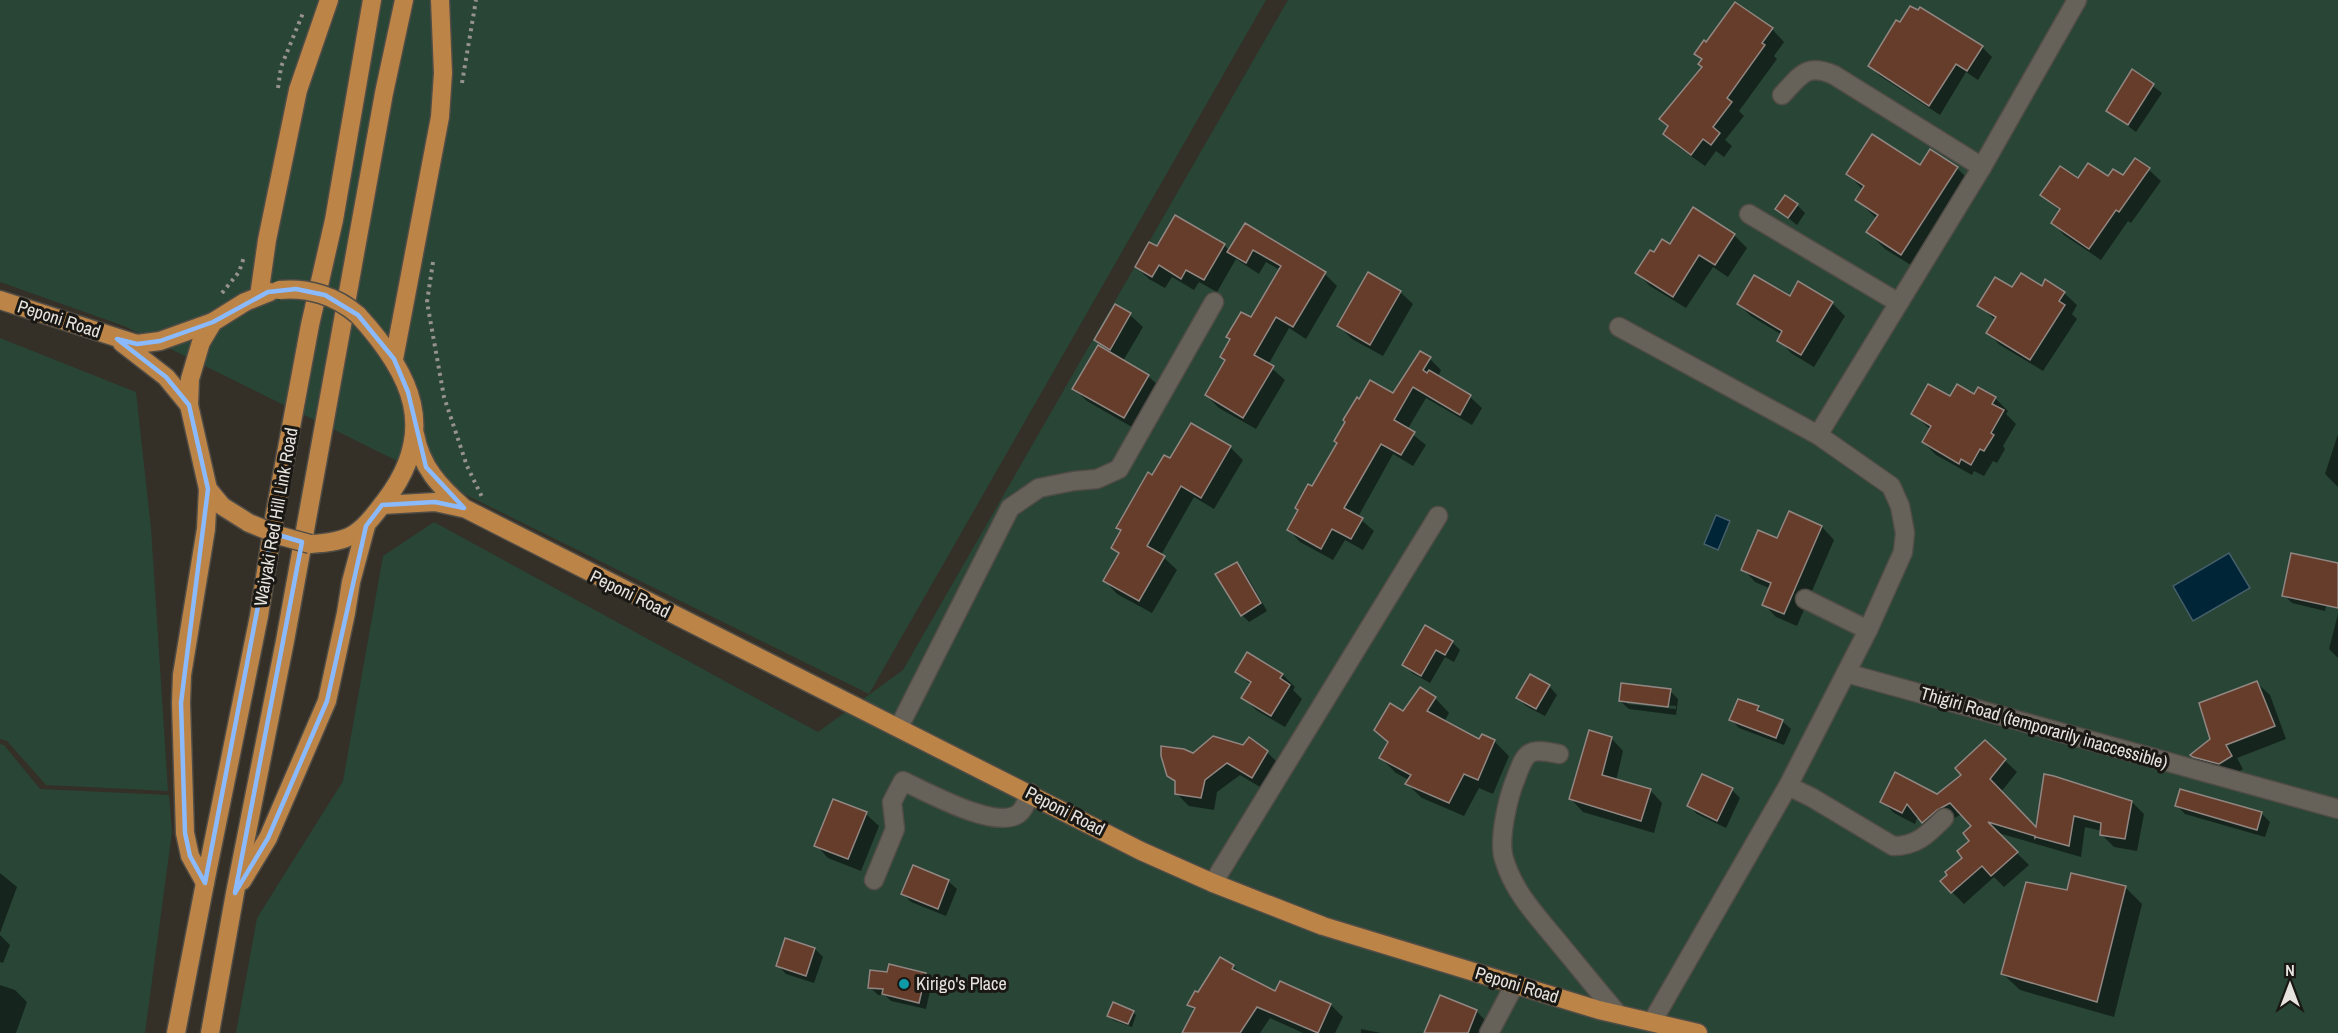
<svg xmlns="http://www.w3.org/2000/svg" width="2338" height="1033" viewBox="0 0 2338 1033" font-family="'Archivo Narrow',sans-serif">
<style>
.green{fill:#284536}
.water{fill:#002536;stroke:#455e69;stroke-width:1.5}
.shadow{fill:#0007;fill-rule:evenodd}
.building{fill:#663d2a;stroke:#918682;stroke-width:1.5}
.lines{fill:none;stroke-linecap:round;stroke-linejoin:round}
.minor-casing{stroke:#504c46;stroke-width:21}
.major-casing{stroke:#504c46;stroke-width:21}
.path{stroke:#96928c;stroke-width:4;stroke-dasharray:3 4.5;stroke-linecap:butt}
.minor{stroke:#676259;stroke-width:18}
.major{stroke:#bc8446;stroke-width:18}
.major-bridge-casing{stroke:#504c46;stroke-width:21;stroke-linecap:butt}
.major-bridge{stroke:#bc8446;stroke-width:18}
.marked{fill:none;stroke:#8abafc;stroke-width:4.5;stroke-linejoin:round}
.culture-dot{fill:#0f9aa8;stroke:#1a1814;stroke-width:2}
.labels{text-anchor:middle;stroke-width:6;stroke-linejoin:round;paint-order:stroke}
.street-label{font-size:18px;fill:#e7e4df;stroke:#1a1814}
.poi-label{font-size:18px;fill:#e7e4df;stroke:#1a1814;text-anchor:start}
</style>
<rect width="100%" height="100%" fill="#342f27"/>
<g class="green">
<polygon points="0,0 1266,0 869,694 124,326 0,282"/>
<polygon points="1288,0 2338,0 2338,1033 236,1033 257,918 343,781 383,556 434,522 818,732 903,670"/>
<polygon points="0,338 136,392 151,528 168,791 46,785 7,741 0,739"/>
<polygon points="0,744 4,745 40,789 169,795 172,832 145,1033 0,1033"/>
</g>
<g class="water">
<polygon points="1716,515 1730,521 1718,550 1704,544"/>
<polygon points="2229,553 2250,588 2193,621 2173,586"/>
</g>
<g class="shadow">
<polygon points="1772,29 1784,42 1774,56 1777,59 1739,111 1744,116 1725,140 1732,146 1724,157 1716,151 1705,166 1677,146 1665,134 1704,67 1703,61 1696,54"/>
<polygon points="1982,47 1992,57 1978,80 1966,72 1940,115 1880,76 1870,66"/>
<polygon points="2132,71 2162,93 2136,132 2108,111"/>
<polygon points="2135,160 2149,170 2161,181 2131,223 2128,221 2101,260 2064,235 2053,223 2061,212 2042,195 2078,180 2123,177"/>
<polygon points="1921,167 1957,168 1974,185 1919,270 1885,249 1868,232 1877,219 1857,200 1863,190 1848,174"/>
<polygon points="1797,205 1805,213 1797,225 1777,209"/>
<polygon points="1175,217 1224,245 1230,251 1245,225 1325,274 1337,286 1306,339 1289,328 1268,365 1285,380 1256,429 1219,408 1206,395 1280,270 1266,262 1259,274 1236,259 1217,292 1199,282 1194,290 1172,277 1165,288 1149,279 1136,267 1157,248"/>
<polygon points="1734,235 1747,248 1728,277 1713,267 1686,308 1650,286 1637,273 1655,255 1670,246"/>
<polygon points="1799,283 1832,303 1845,316 1814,367 1791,353 1779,340 1782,335 1751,316 1738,304 1790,298"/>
<polygon points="2042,288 2064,293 2077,305 2072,314 2077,319 2043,371 2000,345 1988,333 1995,320 1979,305 2013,289"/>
<polygon points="1400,292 1413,304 1383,356 1352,339 1339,326"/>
<polygon points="1115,306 1130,315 1143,327 1123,361 1148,376 1161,388 1137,430 1087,401 1074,389 1107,351 1096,340"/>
<polygon points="1430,359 1441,370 1438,377 1470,397 1482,408 1472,425 1426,398 1407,430 1426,445 1413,466 1393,454 1358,517 1374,531 1363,550 1345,540 1333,560 1300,542 1289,530 1339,443 1360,401 1393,395"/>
<polygon points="1974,396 1995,398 2008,411 2006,414 2016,424 2003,446 2005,449 1997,463 1993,461 1984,476 1974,471 1972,475 1936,455 1923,442 1931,430 1913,414 1950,398"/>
<polygon points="1191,425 1230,447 1243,460 1214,509 1194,497 1161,555 1177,570 1152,613 1117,594 1105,581 1120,555 1112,548 1122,531 1118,528 1153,477 1171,460"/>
<polygon points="2338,434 2338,487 2325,474"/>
<polygon points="1789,513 1822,527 1834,540 1797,626 1776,617 1764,604 1771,589 1755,582 1743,569 1778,540"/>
<polygon points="1237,564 1244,571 1267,611 1249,622 1242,615"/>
<polygon points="2334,570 2325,611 2292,603 2284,595"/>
<polygon points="2338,614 2338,658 2329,649"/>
<polygon points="1452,642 1460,650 1454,662 1445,657 1430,683 1412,673 1404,665"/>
<polygon points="1248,654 1283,675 1295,687 1293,690 1302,699 1285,727 1256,710 1243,697 1251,685 1237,672"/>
<polygon points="2257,683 2270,695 2286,739 2237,758 2243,769 2232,776 2204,767 2192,755 2212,739"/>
<polygon points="1549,686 1557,695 1545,716 1526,706 1518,698"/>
<path d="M 1670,691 L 1678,699 L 1676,715 L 1629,709 L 1620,701 ZM 1627,701 L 1676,706 L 1676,709 L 1627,704 Z"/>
<polygon points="1435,698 1449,713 1444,722 1480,741 1494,741 1509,756 1493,794 1479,788 1464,816 1422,798 1407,784 1409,780 1396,773 1381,758 1404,714"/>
<polygon points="1758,707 1765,714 1782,721 1791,729 1784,745 1739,728 1731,720"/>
<polygon points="1611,738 1623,751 1616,781 1650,790 1662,803 1654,833 1583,812 1571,799"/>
<polygon points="1985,742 2017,772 2001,792 2037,830 2046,776 2132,802 2144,814 2137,851 2114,847 2102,835 2102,831 2085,827 2081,857 1995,832 2029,865 2004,887 1994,877 1964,904 1952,892 1973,826 1962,814 1949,821 1935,834 1918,816 1915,824 1894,813 1882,801 1937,796 1963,776"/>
<polygon points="1267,752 1280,765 1265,790 1240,775 1217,792 1214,810 1189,806 1176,793 1177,784 1168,775"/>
<polygon points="1732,790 1740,798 1726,828 1697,814 1689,806"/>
<polygon points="2181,790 2262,814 2270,822 2265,837 2185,814 2177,806"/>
<polygon points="866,814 879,826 861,871 828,858 816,845"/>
<polygon points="0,873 17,887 0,933"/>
<polygon points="948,881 957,889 946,916 911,902 903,894"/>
<polygon points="2125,887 2142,904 2114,1017 2020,990 2003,974 2068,892"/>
<polygon points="0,935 10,945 3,963 0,962"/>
<polygon points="815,949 823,957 814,983 786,974 778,966"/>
<polygon points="1233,966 1243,976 1276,993 1281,983 1331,1005 1343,1017 1335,1033 1303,1033 1270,1018 1260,1033 1189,1033 1195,1011 1189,1005"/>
<polygon points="925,974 932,982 926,1009 891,1001 885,995 878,995 870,987"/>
<polygon points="0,985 15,990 27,1002 16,1033 0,1033"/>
<polygon points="1476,1011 1488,1023 1484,1033 1426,1033"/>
<polygon points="1133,1012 1136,1015 1132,1027 1113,1020 1109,1016"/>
<polygon points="1361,1029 1381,1033 1361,1033"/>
</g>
<g class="building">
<polygon points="1735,2 1773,28 1762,43 1765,45 1727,98 1732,102 1713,127 1720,133 1711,145 1703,139 1691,155 1663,134 1668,126 1659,119 1702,67 1698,64 1702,59 1694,54 1704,40 1706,42"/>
<polygon points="1910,6 1918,10 1920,7 1983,46 1967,71 1956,64 1929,106 1868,66 1896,20 1900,22"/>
<polygon points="2132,69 2154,84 2128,125 2106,111"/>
<polygon points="1872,134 1920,165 1930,149 1958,167 1901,255 1866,232 1878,215 1855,200 1864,186 1846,174"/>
<polygon points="2135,158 2150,168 2119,212 2116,210 2089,249 2051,223 2060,209 2040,195 2060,166 2078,178 2088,163 2108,176 2113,169 2123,175"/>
<polygon points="1785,195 1798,204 1788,218 1775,209"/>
<polygon points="1693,207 1735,234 1715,265 1699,255 1673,297 1635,273 1650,250 1654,252 1662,239 1670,244"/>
<polygon points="1175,215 1225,244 1204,280 1186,270 1181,279 1159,265 1152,277 1135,267 1149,242 1157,246"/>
<polygon points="1245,223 1326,272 1293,327 1276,317 1254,355 1274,366 1243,418 1205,395 1225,360 1220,357 1230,339 1226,337 1241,312 1251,317 1281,266 1253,250 1246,263 1227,252"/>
<polygon points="1368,272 1401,291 1370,345 1337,326"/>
<polygon points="2021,273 2042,286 2045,279 2065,292 2059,301 2065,305 2030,360 1986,333 1996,317 1977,306 1995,277 2012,287"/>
<polygon points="1754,275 1790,296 1798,281 1833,302 1801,355 1777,341 1782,331 1737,304"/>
<polygon points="1115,304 1131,313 1110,350 1094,340"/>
<polygon points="1098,345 1149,375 1124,418 1072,389"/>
<polygon points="1420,351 1431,357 1423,370 1427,373 1429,370 1471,395 1460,415 1413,387 1394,420 1415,432 1401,455 1381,444 1344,508 1363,518 1351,539 1332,529 1321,549 1287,530 1298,510 1295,508 1308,484 1312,486 1337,443 1334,441 1345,422 1343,420 1357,397 1359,399 1370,380 1393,393"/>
<polygon points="1928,384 1950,396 1957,384 1974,394 1978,387 1996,397 1992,404 2004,410 1991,433 1994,435 1984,451 1980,449 1971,465 1961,459 1959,464 1922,442 1931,426 1911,414"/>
<polygon points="1191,423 1231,446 1201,498 1181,486 1147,546 1165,556 1139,601 1103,581 1119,553 1111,548 1121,530 1116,528 1148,472 1152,475 1164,455 1170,458"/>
<polygon points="1789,511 1822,526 1784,614 1762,605 1771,583 1741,570 1758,530 1777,538"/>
<polygon points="2291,553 2338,563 2338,608 2282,596"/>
<polygon points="1237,562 1261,603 1241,616 1215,574"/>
<polygon points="1425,625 1453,641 1445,655 1436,650 1421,676 1402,665"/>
<polygon points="1247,652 1283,674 1280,678 1290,685 1271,716 1241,698 1251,682 1235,672"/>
<polygon points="1530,674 1550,685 1536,709 1516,698"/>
<polygon points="2257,681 2275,726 2226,745 2232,756 2219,764 2193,757 2190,755 2210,739 2199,703"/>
<polygon points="1621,683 1671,689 1668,707 1619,701"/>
<polygon points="1420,687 1436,697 1427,711 1479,739 1482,734 1495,740 1478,780 1464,774 1449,803 1405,784 1411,775 1379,758 1388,742 1374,730 1390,703 1403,711"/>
<polygon points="1738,699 1759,706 1757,710 1783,720 1776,738 1729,720"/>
<polygon points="1589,730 1612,737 1602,775 1651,789 1641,821 1569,799"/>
<polygon points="1213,736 1243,745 1249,737 1268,751 1252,778 1227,763 1205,780 1201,798 1175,794 1175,781 1167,776 1161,756 1161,746 1184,749 1193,753"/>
<polygon points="1985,740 2006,759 1990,779 2036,827 2044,774 2054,776 2132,801 2125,839 2100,835 2101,823 2074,816 2069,846 2036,837 2035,838 2035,836 1988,822 2018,852 1991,876 1982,866 1951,893 1940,881 1947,875 1945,872 1962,858 1957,851 1969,841 1963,833 1971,826 1950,803 1937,810 1922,823 1907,804 1902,813 1880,802 1895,772 1937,794 1961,775 1955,768"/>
<polygon points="1702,774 1733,788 1717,821 1687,806"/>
<polygon points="2180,789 2262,812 2257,830 2175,806"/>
<polygon points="833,799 867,812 848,859 814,846"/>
<polygon points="913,865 949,880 938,909 901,894"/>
<polygon points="2071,873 2126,886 2097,1002 2001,974 2026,882 2067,890"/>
<polygon points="785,938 815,948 806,976 776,966"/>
<polygon points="1220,957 1234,965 1232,969 1275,991 1280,981 1331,1004 1318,1033 1257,1007 1240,1033 1182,1033 1195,1008 1187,1005 1195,991 1198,992"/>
<polygon points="889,964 926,973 919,1003 882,994 883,989 868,988 870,970 887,972"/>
<polygon points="1440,995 1477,1010 1468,1033 1424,1033"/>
<polygon points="1113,1002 1134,1011 1128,1024 1107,1016"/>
</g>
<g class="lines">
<defs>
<g id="minor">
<path d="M 1782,95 C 1801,75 1806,63 1834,75 L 1982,167"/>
<polyline points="1749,214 1899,303"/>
<polyline points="1619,327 1818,435 1891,486 1900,506 1905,533 1903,552 1868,630 1788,786 1652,1022"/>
<polyline points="1818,435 1982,167 2077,0"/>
<polyline points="1805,599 1868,630"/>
<polyline points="1846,673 2338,809"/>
<polyline points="899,727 1010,508 1039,488 1074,481 1097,479 1119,469 1214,302"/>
<path d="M 1559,754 C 1529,748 1526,750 1516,778 C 1508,797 1498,840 1504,859 C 1514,893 1538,917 1559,943 C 1579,967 1598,991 1618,1014"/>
<path d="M 1788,786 L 1811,797 L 1893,846 C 1917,846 1928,834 1944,818"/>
<path d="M 874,880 L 895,829 L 892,802 L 903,781 C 927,792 995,830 1018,814 C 1024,810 1027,800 1030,793"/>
<polyline points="1213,883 1438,516"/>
<polyline points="1489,1033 1515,984"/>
</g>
<g id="major">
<polyline points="259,296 267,240 298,90 329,0"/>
<polyline points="0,300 137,344 160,341 213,322"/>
<polyline points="122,343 166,377 189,405"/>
<polyline points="394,359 440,117 443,73 440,0"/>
<path d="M 415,434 C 421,467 440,487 464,508 L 1141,851 L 1213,883 L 1323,926 L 1599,1010 L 1698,1033"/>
<polyline points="382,505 435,502 462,508"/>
<polyline points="249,523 222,506 208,489 189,405 190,379 201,342 213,322 245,302 270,292"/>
<path d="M 310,544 C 352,542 360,534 385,501 C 439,431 412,374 358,315"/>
<polyline points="242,881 268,838 327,701 346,613 351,582 366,526"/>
<polyline points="205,883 190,856 185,833 181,703 182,675 206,529 208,489"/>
<polyline points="176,1033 205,883 259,616 275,513 310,325 334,220 372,0"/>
<polyline points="210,1033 235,893 285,641 384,93 404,0"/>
</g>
</defs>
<use href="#minor" class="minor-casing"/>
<use href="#major" class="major-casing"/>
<g class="path">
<polyline points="462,83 476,0"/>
<polyline points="278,88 281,67 303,13"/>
<polyline points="433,262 427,302 444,397 467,466 482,497"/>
<polyline points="222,293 239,272 244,257"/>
</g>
<use href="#minor" class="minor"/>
<use href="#major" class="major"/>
<defs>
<g id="major-bridge">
<path d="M 279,290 C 308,287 336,296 358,315"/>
<polyline points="249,523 281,536 310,544"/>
</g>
</defs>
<use href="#major-bridge" class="major-bridge-casing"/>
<use href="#major-bridge" class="major-bridge"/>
</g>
<path class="marked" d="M 296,289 L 325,295 L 358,315 L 394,359 L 408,392 L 426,467 L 464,508 L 435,502 L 382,505 L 366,526 L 327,701 L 268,838 L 235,893 L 302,542 L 272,533 L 205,883 L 190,856 L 185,833 L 181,703 L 208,489 L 189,405 L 166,377 L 117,339 L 137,344 L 160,341 L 213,322 L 268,292 Z"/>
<circle class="culture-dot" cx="904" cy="984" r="6"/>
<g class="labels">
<g class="street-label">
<text transform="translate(59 319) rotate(18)" y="6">Peponi Road</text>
<text transform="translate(276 517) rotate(-80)" y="6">Waiyaki Red Hill Link Road</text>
<text transform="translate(630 594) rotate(26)" y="6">Peponi Road</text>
<text transform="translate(2044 728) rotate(16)" y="6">Thigiri Road (temporarily inaccessible)</text>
<text transform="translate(1065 811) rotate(27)" y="6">Peponi Road</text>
<text transform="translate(1517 985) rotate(17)" y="6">Peponi Road</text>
</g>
<g class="poi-label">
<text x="916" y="990">Kirigo's Place</text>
</g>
</g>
<g transform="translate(2290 985)" stroke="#1a1814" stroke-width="4.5" paint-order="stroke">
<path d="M0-4.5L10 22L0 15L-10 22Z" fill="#e7e4df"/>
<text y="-9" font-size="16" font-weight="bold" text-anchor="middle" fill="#e7e4df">N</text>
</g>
</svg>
